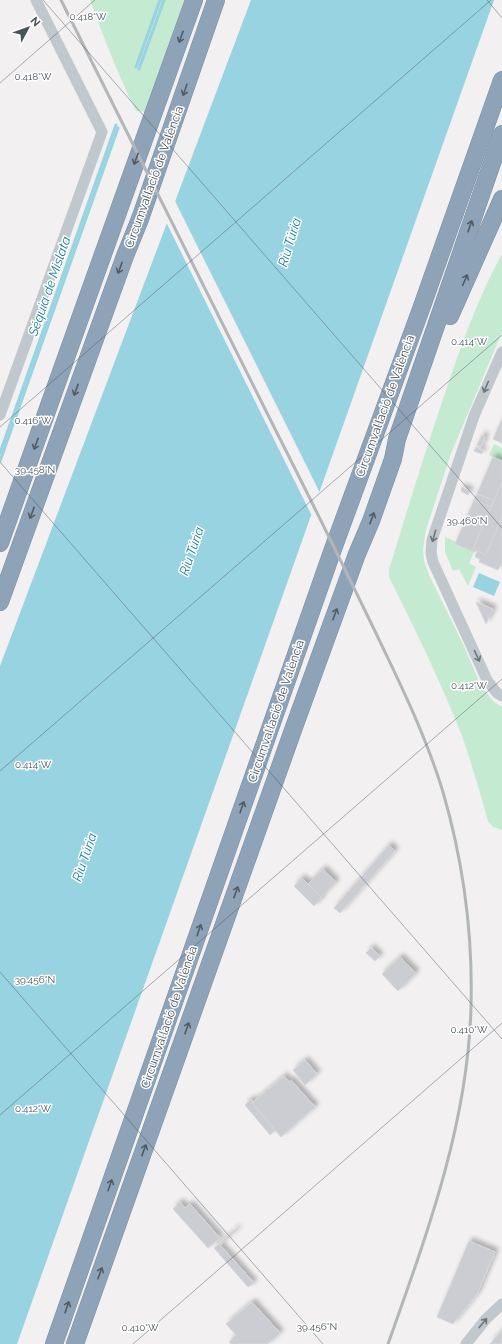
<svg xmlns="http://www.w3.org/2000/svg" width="502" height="1344" viewBox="0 0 502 1344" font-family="Raleway,sans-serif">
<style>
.green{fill:#c5ead2}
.water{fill:#98d3e1}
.pier{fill:#f2f0f0}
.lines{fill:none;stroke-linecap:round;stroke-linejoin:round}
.stream{stroke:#98d3e1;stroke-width:3}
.building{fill:#cbcdd2;stroke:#d5d7db;filter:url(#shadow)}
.highway-casing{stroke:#7a8fa4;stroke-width:18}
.minor{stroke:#c0c7cd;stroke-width:11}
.highway{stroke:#8ea3b8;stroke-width:17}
.rail{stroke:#b3b6b9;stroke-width:3}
.oneway{stroke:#515c64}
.oneway2{stroke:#6d767d}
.ticks{fill:none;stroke:#4a545b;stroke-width:1;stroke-opacity:0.45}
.labels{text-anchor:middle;stroke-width:3;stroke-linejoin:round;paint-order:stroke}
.street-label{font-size:12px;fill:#4a545b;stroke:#fff}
.water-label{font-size:13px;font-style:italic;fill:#1e7c93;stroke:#fff}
.ticks-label{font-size:10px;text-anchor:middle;fill:#4a545b;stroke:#fff;stroke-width:3;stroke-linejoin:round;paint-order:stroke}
</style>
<defs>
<filter id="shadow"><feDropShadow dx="3.5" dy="-3.5" stdDeviation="2" flood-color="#0004"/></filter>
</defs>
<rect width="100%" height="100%" fill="#f2f0f0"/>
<g class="green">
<path d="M 90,0 L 184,0 L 146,112 L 136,111 C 118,75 104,38 90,0 Z"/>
<path d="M 502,254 L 502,332 L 450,456 L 426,530 L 423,549 L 424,561 L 429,575 L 463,644 L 481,686 L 494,702 L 502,707 L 502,830 L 493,827 L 488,821 C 480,793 472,764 462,736 C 441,682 415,629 389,577 L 389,570 C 406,514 423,458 442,402 C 459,352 476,301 502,254 Z"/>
<polygon points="494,444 502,448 502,461 489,455"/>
<polygon points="445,537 475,550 469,563 476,567 468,586 459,569 453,571 445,552"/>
</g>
<g class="water">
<polygon points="251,0 494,0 17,1344 0,1344 0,666"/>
<polygon points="479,573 500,582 494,596 473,587"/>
</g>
<polygon class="pier" points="174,199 321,495 313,518 166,222"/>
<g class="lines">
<g class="stream">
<polyline points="136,67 160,0"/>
<polyline points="139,69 164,0"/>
<polyline points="0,453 116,125"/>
<polyline points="0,461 118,128"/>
</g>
</g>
<g class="building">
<polygon points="502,419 502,443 493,439"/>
<polygon points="482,435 485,437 481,447 477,445"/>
<polygon points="476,447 483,451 482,454 474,451"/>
<polygon points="493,457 502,461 502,562 498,570 479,562 480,559 475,557 477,551 476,550 475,552 455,544 474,500 478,502 479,497 496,504 497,502 477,494"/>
<polygon points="502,482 502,517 486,555 473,549"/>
<polygon points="462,487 470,491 468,495 461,491"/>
<polygon points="477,494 494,501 491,507 474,500"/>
<polygon points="476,602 493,609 486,624"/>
<polygon points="389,845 395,851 340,913 334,908"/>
<polygon points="323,869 336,882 321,897 308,884"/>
<polygon points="302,878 322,898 314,906 294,886"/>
<polygon points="371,948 380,956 375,961 366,953"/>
<polygon points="400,957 416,973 398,991 382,974"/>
<polygon points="305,1060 317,1074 305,1085 293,1070"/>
<polygon points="284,1076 289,1082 291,1080 315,1107 281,1137 252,1103"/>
<polygon points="251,1099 253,1102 252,1103 275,1130 270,1135 245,1105"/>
<polygon points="180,1202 185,1208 190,1204 220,1238 208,1248 173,1209"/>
<polygon points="237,1228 238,1229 220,1245 254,1283 248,1287 214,1248"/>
<polygon points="469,1241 495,1252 477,1294 453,1324 437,1317"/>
<polygon points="252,1302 280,1333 268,1344 231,1344 229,1342 236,1335 226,1324"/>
<polygon points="502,1330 502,1344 490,1344"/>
</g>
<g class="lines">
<defs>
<g id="highway">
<polyline points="450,316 502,199"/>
<path d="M 0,543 C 65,362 128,181 194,0"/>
<polyline points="0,602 125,256 140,219 216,0"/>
<polyline points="54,1344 333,549 421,309 502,80"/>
<polyline points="75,1344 293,730 357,554 371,521 393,459 397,439 502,134"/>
</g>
</defs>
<use href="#highway" class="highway-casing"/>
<g class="minor">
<polyline points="502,352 474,416 432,540 431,553 433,562 487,680 497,693 502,696"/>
<polyline points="0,415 102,132 36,0"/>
<polyline points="466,1344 486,1319 502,1304"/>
</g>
<use href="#highway" class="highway"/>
<path class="rail" d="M 61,0 C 132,143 204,286 275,429 C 308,494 340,559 372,625 C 398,679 425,733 443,792 C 463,861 473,934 471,1007 C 468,1124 427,1234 388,1344"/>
</g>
<defs><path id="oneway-shaft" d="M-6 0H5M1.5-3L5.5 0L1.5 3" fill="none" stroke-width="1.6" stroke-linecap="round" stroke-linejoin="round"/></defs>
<g class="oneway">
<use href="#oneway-shaft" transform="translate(181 37) rotate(110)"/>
<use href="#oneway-shaft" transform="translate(185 90) rotate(109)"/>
<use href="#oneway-shaft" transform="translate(136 159) rotate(110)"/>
<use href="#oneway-shaft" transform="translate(470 226) rotate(-71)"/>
<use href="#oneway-shaft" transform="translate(120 268) rotate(110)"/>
<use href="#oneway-shaft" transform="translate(465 280) rotate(-66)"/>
<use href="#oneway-shaft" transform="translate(76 390) rotate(110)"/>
<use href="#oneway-shaft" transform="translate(36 444) rotate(110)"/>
<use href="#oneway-shaft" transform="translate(32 513) rotate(110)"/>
<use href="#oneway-shaft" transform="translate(372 518) rotate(-70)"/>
<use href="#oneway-shaft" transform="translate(335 614) rotate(-70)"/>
<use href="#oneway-shaft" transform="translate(242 807) rotate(-71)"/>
<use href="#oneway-shaft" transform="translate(236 892) rotate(-70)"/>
<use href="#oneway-shaft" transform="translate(199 930) rotate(-71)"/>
<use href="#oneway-shaft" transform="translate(187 1028) rotate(-70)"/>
<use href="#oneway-shaft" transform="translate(144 1150) rotate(-70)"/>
<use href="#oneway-shaft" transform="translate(110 1185) rotate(-71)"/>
<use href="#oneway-shaft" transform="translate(100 1273) rotate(-70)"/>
<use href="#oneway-shaft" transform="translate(67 1307) rotate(-71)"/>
</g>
<g class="oneway2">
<use href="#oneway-shaft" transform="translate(486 387) rotate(113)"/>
<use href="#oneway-shaft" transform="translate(434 536) rotate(106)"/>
<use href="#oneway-shaft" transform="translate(477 656) rotate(65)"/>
<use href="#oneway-shaft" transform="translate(483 1323) rotate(-50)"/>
</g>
<path class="ticks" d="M 43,0 L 502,528M 487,0 L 502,18M 0,83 L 95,0M 0,427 L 491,0M 0,462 L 502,1039M 0,771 L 502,335M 0,972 L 323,1344M 0,1115 L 502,679M 133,1344 L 502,1023"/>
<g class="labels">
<g class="street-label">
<text transform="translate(154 177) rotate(-70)" y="4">Circumval·lació de València</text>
<text transform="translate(385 406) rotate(-70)" y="4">Circumval·lació de València</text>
<text transform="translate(276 711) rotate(-71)" y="4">Circumval·lació de València</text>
<text transform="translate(169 1017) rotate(-71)" y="4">Circumval·lació de València</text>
</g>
<g class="water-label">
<text transform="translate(289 242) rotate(-73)" y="5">Riu Túria</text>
<text transform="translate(49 286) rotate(-71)" y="5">Séquia de Mislata</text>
<text transform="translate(191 551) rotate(-71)" y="5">Riu Túria</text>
<text transform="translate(84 857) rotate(-71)" y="5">Riu Túria</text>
</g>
</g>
<g class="ticks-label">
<text x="88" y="20">0.418°W</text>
<text x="33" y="80">0.418°W</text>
<text x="469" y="345">0.414°W</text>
<text x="33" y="424">0.416°W</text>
<text x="35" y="473">39.458°N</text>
<text x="467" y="524">39.460°N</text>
<text x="469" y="689">0.412°W</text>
<text x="33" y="768">0.414°W</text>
<text x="35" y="983">39.456°N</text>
<text x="469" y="1033">0.410°W</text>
<text x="33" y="1112">0.412°W</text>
<text x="317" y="1330">39.456°N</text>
<text x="140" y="1331">0.410°W</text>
</g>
<g transform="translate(28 28) rotate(49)" stroke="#ffffff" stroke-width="3" paint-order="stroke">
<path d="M0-3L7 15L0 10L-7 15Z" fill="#4a545b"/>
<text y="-6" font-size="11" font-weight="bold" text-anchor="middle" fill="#4a545b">N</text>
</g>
</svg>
